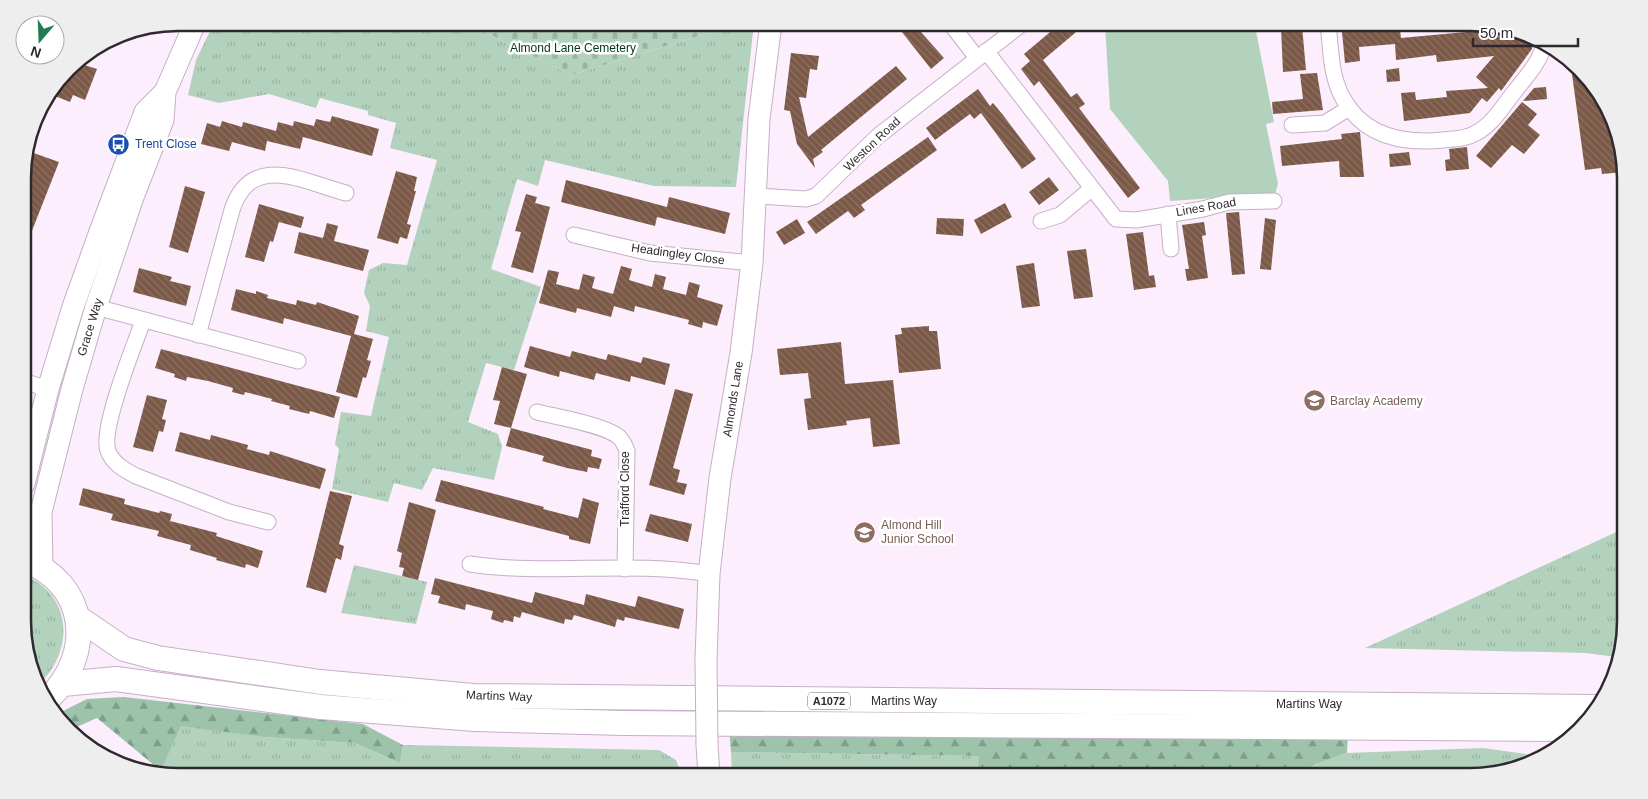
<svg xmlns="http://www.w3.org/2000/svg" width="1648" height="799" viewBox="0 0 1648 799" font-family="Helvetica,sans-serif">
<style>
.grass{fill:url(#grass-tufts)}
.forest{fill:url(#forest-firs)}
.cemetery{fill:url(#cemetery-stones)}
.garden{fill:#b3d2bd}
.building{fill:url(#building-back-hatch)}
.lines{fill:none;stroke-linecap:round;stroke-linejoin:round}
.street-casing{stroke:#c6afc8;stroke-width:17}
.secondary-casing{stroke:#c6afc8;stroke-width:23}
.primary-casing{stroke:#c6afc8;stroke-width:26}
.street{stroke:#fff;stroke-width:15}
.secondary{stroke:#fff;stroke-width:21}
.primary{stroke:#fff;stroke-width:24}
.secondary-bridge-casing{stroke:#c6afc8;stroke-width:23;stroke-linecap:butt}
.secondary-bridge{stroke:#fff;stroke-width:21}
.labels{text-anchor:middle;stroke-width:5;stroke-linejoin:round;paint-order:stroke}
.shield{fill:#fff;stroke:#6e686f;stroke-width:1}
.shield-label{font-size:11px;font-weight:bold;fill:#302731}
.park-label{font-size:12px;fill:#03351d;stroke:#fff}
.transit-label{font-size:12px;fill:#164399;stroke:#fff;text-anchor:start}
.street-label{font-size:12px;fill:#302731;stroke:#fff}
.education-label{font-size:12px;fill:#785e54;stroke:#fff;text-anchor:start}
.rim{fill:none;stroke:#302731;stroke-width:2.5}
</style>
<defs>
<pattern id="grass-tufts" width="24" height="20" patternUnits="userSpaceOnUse" patternTransform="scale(1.25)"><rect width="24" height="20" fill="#b3d2bd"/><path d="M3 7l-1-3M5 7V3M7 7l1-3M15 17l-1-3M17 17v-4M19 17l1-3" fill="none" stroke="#9ab4a3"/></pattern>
<pattern id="forest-firs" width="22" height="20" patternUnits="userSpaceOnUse" patternTransform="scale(1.25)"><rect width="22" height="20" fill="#9dc3ab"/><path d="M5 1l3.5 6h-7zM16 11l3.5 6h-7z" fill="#809e8c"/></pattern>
<pattern id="cemetery-stones" width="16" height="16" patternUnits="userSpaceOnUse" patternTransform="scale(1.25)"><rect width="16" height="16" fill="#b3d2bd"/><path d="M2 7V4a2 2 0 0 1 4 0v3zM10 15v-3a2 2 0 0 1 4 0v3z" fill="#9ab4a3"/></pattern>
<pattern id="building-back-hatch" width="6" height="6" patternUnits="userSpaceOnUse" patternTransform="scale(1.25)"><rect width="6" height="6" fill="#7b5946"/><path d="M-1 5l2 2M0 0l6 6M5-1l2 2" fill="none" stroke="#8c7265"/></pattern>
</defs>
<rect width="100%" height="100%" fill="#fceefd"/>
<g class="grass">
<polygon points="214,23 467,23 571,75 742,23 754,23 736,187 654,186 545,160 538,186 517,179 491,269 541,287 514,370 486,363 468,422 498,434 502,447 494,480 433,468 422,490 394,483 388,502 332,489 339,449 335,444 341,412 371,416 389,337 366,331 370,306 364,293 369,270 383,263 407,265 437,160 390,148 396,123 368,115 368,111 320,98 316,108 269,94 219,103 188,95 196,60"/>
<polygon points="1625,528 1625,621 1617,657 1586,653 1365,648"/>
<polygon points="354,565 427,582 416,624 341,613"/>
<path d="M 24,575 C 71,594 75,648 41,682 L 24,641 Z"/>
<path d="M 181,725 L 264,737 L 355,743 L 400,763 L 403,745 L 659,750 L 676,760 L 681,774 C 661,776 639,779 619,773 L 552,776 L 179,776 L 161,771 Z"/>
<polygon points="1483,748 1540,756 1479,776 1282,776 1347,753"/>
<polygon points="731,752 979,756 976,776 732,776"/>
</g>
<g class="forest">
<polygon points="124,697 363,724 403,745 400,763 355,743 264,737 181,726 161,771 97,718 72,729 55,715 87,699"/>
<polygon points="729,729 1348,733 1347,753 1282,776 976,776 979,756 731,752"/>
</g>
<polygon class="cemetery" points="467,23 742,23 571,75"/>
<polygon class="garden" points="1105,23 1286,23 1255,26 1274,122 1266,124 1278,184 1275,194 1170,201 1168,181 1110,109"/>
<g class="building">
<polygon points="894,22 912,22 944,58 931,69"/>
<polygon points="1062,22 1088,22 1043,60 1071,97 1077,93 1085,104 1079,108 1140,188 1128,198 1039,81 1034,86 1021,69 1030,61 1024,54"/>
<polygon points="1341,22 1356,22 1357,25 1399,22 1401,38 1498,29 1531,37 1532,49 1501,91 1499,88 1487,102 1482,98 1470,113 1404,121 1401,93 1415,92 1416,100 1447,97 1446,91 1488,88 1476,77 1494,56 1437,62 1436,55 1396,60 1395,44 1359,47 1360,61 1345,63"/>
<polygon points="1302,26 1306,70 1283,72 1281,28"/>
<polygon points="791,53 819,56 817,70 810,69 806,98 799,97 808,137 896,66 907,79 821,150 823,152 813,159 815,168 797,144 790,111 784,110"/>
<polygon points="75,62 97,69 85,100 73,95 70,102 55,96 61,80"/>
<polygon points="1399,68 1400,81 1387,82 1386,70"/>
<polygon points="1317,73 1323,110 1273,114 1272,102 1303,99 1300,74"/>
<polygon points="1580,73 1593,84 1624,158 1624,172 1602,174 1601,168 1585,170 1572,74"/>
<polygon points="1546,87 1547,99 1523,101 1534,88"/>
<polygon points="978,89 990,106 993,103 1003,115 1036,159 1022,169 981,113 974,119 970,114 935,140 926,128"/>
<polygon points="1522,102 1537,114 1528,125 1540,135 1524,154 1512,145 1491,168 1476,156"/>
<polygon points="332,116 379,129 372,156 303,137 300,149 267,141 265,151 232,142 229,151 201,144 207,123 220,127 222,121 242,127 243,122 276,131 278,122 293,126 294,121 314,126 316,119 330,122"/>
<polygon points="1360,132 1364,177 1340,177 1339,161 1282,166 1280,146 1342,139 1341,134"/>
<polygon points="928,137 937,150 861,205 865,210 854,218 848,211 816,234 807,222"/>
<polygon points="1467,147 1469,169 1446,171 1445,160 1450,159 1449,149"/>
<polygon points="28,151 59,162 24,251 23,206 32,180 28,178 32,168 24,165"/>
<polygon points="1409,152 1411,165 1390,167 1389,154"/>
<polygon points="396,171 417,177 414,191 416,191 407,224 411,225 407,239 400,237 398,244 377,238"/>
<polygon points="1049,177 1059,190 1039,205 1029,192"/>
<polygon points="566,180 667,207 669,197 730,213 725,234 657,217 655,226 561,202"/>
<polygon points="185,186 205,192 188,253 169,247"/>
<polygon points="526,194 537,197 535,203 550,207 533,273 511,267 521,232 515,231"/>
<polygon points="1005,203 1012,217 981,234 974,220"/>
<polygon points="259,204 304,217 301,228 279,222 273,242 270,241 264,262 245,257"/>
<polygon points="1239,212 1245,274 1232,275 1226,213"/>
<polygon points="937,218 964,219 963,236 936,234"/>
<polygon points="1265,218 1276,220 1271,270 1260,269"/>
<polygon points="797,219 805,233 784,245 776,232"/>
<polygon points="1204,222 1206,235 1202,236 1208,278 1187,281 1185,269 1189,269 1182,225"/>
<polygon points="327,223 338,226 334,241 369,250 363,271 294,253 299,232 323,238"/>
<polygon points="1143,232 1149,276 1154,275 1156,287 1134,290 1126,234"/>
<polygon points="1086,249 1093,297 1074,299 1067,251"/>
<polygon points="1034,263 1040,306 1022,308 1016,266"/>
<polygon points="621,266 632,269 629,280 652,287 655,274 666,277 663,289 686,295 689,282 700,285 697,297 723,305 717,326 703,322 702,328 688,324 689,320 635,306 634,312 614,306 611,317 577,308 576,313 539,303 548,270 559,272 556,284 579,290 583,274 595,277 592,288 613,294"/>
<polygon points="139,268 172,277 170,281 191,286 186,306 133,292"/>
<polygon points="236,289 256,294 256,291 268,295 267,298 296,305 297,300 316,305 317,302 359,316 354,334 373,339 367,360 371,361 366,378 363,377 357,398 336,392 351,336 284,318 283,324 231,310"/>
<polygon points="929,326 929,331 937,331 941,369 899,373 895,335 902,334 901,328"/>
<polygon points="841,342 845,384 893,380 900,444 873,447 870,418 846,421 847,425 808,430 804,399 811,398 808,373 780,375 777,349"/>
<polygon points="530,346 570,357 572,351 606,360 608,354 641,363 643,357 670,364 665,385 631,376 630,382 596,373 594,380 560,371 559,377 524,367"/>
<polygon points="161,349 340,397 334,418 310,411 309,414 289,409 290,406 271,401 272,399 245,392 244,395 232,392 233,388 208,381 187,377 186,381 174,377 175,374 155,368"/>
<polygon points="502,367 527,374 511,428 592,450 591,456 602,459 599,469 588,467 587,472 567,468 542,461 544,456 506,446 511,428 494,424 500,401 493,400"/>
<polygon points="675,389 693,394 673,468 680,470 677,482 687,484 684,495 649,485"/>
<polygon points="147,395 167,400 162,419 166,420 163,432 159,431 153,452 133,447"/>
<polygon points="180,432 210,440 211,435 248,445 247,449 269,455 270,451 326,469 320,489 175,451"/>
<polygon points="441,480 544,507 543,509 578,518 583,498 599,503 590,544 569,539 569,536 435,501"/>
<polygon points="83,488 125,499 124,504 159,513 160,511 172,514 170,521 217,533 216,536 263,551 258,568 246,564 245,568 216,560 217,558 190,550 191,545 157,536 159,531 111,520 113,514 79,505"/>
<polygon points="330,491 352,496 339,544 344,546 341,560 336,558 326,593 306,587"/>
<polygon points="409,502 436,510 418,580 402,576 404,568 399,567 402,553 397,551"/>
<polygon points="650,514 692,524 688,542 645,531"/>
<polygon points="435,578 532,603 535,592 584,605 586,594 635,607 638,596 684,609 679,629 625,617 624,621 617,619 615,627 574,615 572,620 565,619 564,624 522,612 520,618 514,616 513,622 504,620 503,623 491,619 493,611 466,604 465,610 438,603 440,596 431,594"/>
</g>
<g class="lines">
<defs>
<g id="street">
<polyline points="950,23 977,58"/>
<path d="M 1328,23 C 1331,48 1330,77 1344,100 C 1365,137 1404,144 1443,140 C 1454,139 1466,139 1476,133 C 1493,124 1503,106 1515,91 C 1525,78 1542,60 1544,43"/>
<polyline points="986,51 1116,219 1136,220 1203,209 1229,202 1274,201"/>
<polyline points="1292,125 1325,123 1349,108"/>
<polyline points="757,196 806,199 816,196 878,136 1023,23"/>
<polyline points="1168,214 1171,249"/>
<polyline points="1041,221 1060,215 1091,189"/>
<polyline points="574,235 650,253 752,263"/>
<polyline points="96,307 298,361"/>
<path d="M 143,321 C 134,346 100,429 108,451 C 113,464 125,470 136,476 L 229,512 L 268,522"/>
<path d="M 198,335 L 232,210 C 251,152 302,181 346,193"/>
<polyline points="23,381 48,389"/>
<path d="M 537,412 C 557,417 605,425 619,437 C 623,441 625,445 627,451 L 625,569"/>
<path d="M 470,564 C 549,576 630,560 709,574"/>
</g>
<g id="secondary">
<polyline points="24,484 48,389 73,307 101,229 145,112 165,92"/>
<polyline points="42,568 41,512 72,389 96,307 133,197 163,120 165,92 195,23"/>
<polyline points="706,660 709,574 720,478 741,353 752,263 759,119 771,23"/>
<polyline points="707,744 709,776"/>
</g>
<g id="primary">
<path d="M 24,560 C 88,583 95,654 48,699"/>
<polyline points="77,617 124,649 158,658 320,682 473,696 1594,707"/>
<polyline points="63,684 116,679 321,707 475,719 624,723 1575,729"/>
</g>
</defs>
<use href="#street" class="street-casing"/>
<use href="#secondary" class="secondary-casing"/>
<use href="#primary" class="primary-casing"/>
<use href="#street" class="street"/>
<use href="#secondary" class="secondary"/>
<use href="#primary" class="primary"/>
<defs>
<polyline id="secondary-bridge" points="706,660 707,744"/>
</defs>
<use href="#secondary-bridge" class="secondary-bridge-casing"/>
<use href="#secondary-bridge" class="secondary-bridge"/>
</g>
<defs>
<symbol id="bus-disc" viewBox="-11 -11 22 22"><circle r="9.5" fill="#1a4fb4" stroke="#fff"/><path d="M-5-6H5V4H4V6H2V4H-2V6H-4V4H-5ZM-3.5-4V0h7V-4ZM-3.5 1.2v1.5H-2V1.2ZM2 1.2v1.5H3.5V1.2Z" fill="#fff"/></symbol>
<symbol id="school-disc" viewBox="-11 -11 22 22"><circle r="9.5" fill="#8d6e63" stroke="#fff"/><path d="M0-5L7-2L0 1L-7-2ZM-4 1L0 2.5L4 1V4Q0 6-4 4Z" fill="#fff"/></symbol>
</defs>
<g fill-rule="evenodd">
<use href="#bus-disc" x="106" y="132" width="25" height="25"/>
<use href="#school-disc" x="1302" y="388" width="25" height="25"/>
<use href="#school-disc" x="852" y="520" width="25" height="25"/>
</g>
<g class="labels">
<rect class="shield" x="808" y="692.5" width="42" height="17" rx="4"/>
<g class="shield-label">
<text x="829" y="705">A1072</text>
</g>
<g class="park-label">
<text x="573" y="52">Almond Lane Cemetery</text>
</g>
<g class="transit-label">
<text x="135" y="148">Trent Close</text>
</g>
<g class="street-label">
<text transform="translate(872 144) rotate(-43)" y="4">Weston Road</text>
<text transform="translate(1206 207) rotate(-10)" y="4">Lines Road</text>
<text transform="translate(678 254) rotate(8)" y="4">Headingley Close</text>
<text transform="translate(90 327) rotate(-73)" y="4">Grace Way</text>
<text transform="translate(733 399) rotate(-81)" y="4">Almonds Lane</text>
<text transform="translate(625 489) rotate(-90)" y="4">Trafford Close</text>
<text transform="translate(499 696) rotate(2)" y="4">Martins Way</text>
<text x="904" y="705">Martins Way</text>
<text x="1309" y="708">Martins Way</text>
</g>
<g class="education-label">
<text x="1330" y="405">Barclay Academy</text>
<text x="881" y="529">Almond Hill<tspan x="881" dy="14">Junior School</tspan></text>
</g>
</g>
<path d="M0 0H1648V799H0ZM178 31H1470A147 147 0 0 1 1617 178V621A147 147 0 0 1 1470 768H178A147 147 0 0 1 31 621V178A147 147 0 0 1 178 31Z" fill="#eeeeef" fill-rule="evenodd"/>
<path class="rim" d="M178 31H1470A147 147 0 0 1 1617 178V621A147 147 0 0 1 1470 768H178A147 147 0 0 1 31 621V178A147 147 0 0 1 178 31Z"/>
<g transform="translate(40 40) rotate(199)"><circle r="24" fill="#ffffff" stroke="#aca9ad"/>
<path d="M0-4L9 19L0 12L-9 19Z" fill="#217c51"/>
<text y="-8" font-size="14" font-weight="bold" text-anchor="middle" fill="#302731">N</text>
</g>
<path d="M1473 38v8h105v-8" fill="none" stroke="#302731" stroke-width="2.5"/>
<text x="1480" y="38" font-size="15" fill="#302731" stroke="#ffffff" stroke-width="4" paint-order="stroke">50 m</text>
</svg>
